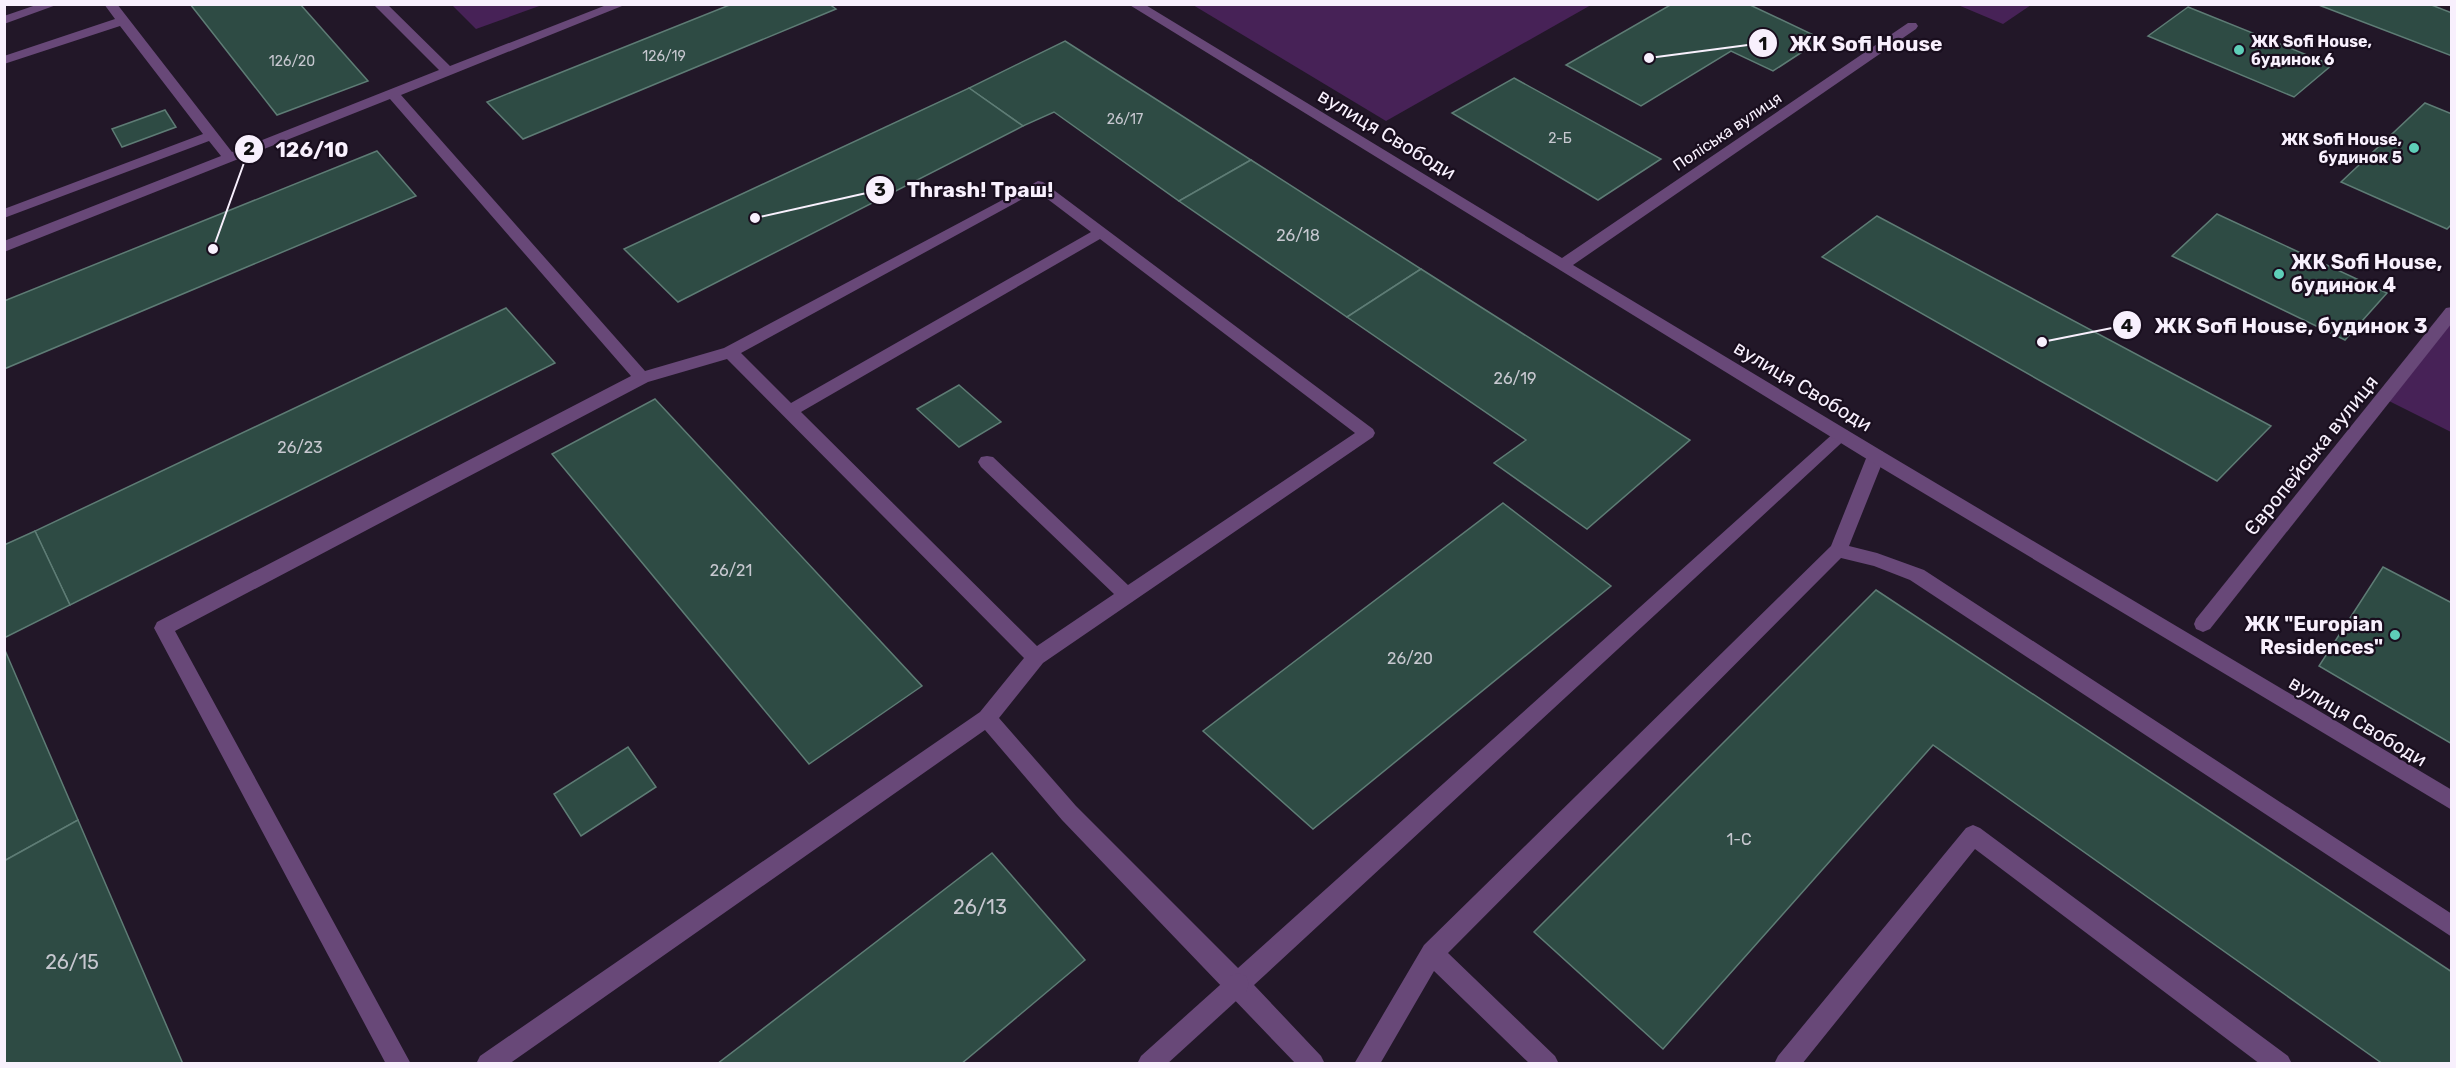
<svg xmlns="http://www.w3.org/2000/svg" width="2456" height="1068" viewBox="0 0 2456 1068" font-family="Rubik,sans-serif">
<style>
.green{fill:#472257}
.building{fill:#2e4b44;stroke:#5e7c75;stroke-width:1.5}
.lines{fill:none;stroke-linecap:round;stroke-linejoin:round}
.service{fill:#684878;fill-rule:evenodd}
.minor{fill:#684878;fill-rule:evenodd}
.poi-dot{fill:#5eceb8;stroke:#190e1e;stroke-width:2}
.labels{text-anchor:middle;stroke-width:4.5;stroke-linejoin:round;paint-order:stroke}
.far-number-label{font-size:14px;fill:#c6c7cf}
.far-poi-label{font-size:16px;font-weight:bold;fill:#f8f0fd;stroke:#190e1e;text-anchor:start}
.far-street-label{font-size:16px;fill:#f8f0fd;stroke:#190e1e}
.number-label{font-size:16px;fill:#c6c7cf}
.street-label{font-size:20px;fill:#f8f0fd;stroke:#190e1e}
.poi-label{font-size:20px;font-weight:bold;fill:#f8f0fd;stroke:#190e1e;text-anchor:start}
.near-number-label{font-size:20px;fill:#c6c7cf}
.leader{fill:none;stroke:#f8f0fd;stroke-width:2}
.callout-dot{fill:#f8f0fd;stroke:#190e1e;stroke-width:2}
.mark-label{font-size:18px;text-anchor:middle;font-weight:bold;fill:#111}
.callout-label{font-size:21px;text-anchor:middle;font-weight:bold;fill:#f8f0fd;stroke:#190e1e;stroke-width:4.5;stroke-linejoin:round;paint-order:stroke}
</style>
<rect width="100%" height="100%" fill="#221728"/>
<g class="green">
<polygon points="452,5 542,5 476,29"/>
<polygon points="1193,5 1591,5 1386,121"/>
<polygon points="1958,5 2031,5 2003,24"/>
<polygon points="2451,313 2451,432 2383,398"/>
</g>
<g class="building">
<polygon points="190,4 300,4 368,81 277,115"/>
<polygon points="732,4 829,4 836,9 523,139 487,102"/>
<polygon points="1672,4 1748,4 1822,39 1773,71 1731,51 1641,106 1566,65"/>
<polygon points="2316,4 2429,4 2452,13 2452,56"/>
<polygon points="2188,7 2332,65 2294,97 2148,36"/>
<polygon points="1065,41 1251,160 1179,201 1054,112 1023,126 969,88"/>
<polygon points="1514,78 1661,159 1598,200 1452,113"/>
<polygon points="969,88 1023,126 678,302 624,249"/>
<polygon points="2425,103 2452,114 2452,224 2447,229 2341,182"/>
<polygon points="165,110 176,127 122,147 112,129"/>
<polygon points="377,151 416,196 4,369 4,301"/>
<polygon points="1251,160 1421,269 1347,317 1179,201"/>
<polygon points="2217,214 2387,293 2345,340 2172,256"/>
<polygon points="1877,216 2271,426 2217,481 1822,257"/>
<polygon points="1421,269 1690,440 1587,529 1494,463 1526,440 1347,317"/>
<polygon points="506,308 555,363 70,605 35,531"/>
<polygon points="959,385 1001,422 959,447 917,409"/>
<polygon points="655,399 922,686 809,764 552,454"/>
<polygon points="1503,503 1611,586 1313,829 1203,731"/>
<polygon points="35,531 70,605 4,638 4,545"/>
<polygon points="2383,567 2452,603 2452,744 2319,666"/>
<polygon points="1876,590 2452,972 2452,1064 2383,1064 1933,745 1663,1049 1534,932"/>
<polygon points="4,648 78,820 4,861"/>
<polygon points="628,747 656,787 581,836 554,794"/>
<polygon points="78,820 183,1064 4,1064 4,861"/>
<polygon points="992,853 1085,960 961,1064 717,1064"/>
</g>
<g class="lines">
<g class="service">
<polygon points="39,4 59,4 4,24 4,16"/>
<path d="M 104,4 L 117,4 L 232,152 L 439,70 L 373,4 L 387,4 L 450,66 L 609,4 L 627,4 L 401,95 L 645,371 L 724,348 L 1038,181 L 1043,182 L 1373,429 L 1375,433 L 1373,437 L 1043,663 L 999,718 L 1076,806 L 1238,968 L 1836,431 L 1842,429 L 1848,431 L 1850,435 L 1254,985 L 1321,1056 L 1325,1064 L 1296,1064 L 1062,820 L 985,730 L 509,1064 L 476,1064 L 480,1056 L 980,712 L 1024,658 L 727,359 L 648,382 L 175,631 L 411,1064 L 386,1064 L 154,628 L 157,622 L 631,376 L 390,99 L 4,252 L 4,241 L 221,156 L 209,141 L 4,218 L 4,209 L 203,134 L 120,26 L 4,64 L 4,56 L 115,19 ZM 1037,191 L 1091,232 L 791,403 L 741,353 ZM 1100,239 L 1355,433 L 1128,585 L 993,457 L 987,456 L 981,457 L 978,462 L 981,467 L 1114,594 L 1037,646 L 801,412 Z"/>
<polygon points="1876,450 1882,451 1885,456 1849,546 1877,553 1924,570 2452,914 2452,937 1910,580 1874,566 1841,558 1448,953 1555,1056 1559,1064 1530,1064 1434,971 1380,1064 1354,1064 1424,945 1831,546 1867,456 1870,451"/>
<polygon points="1973,825 1980,828 2288,1056 2292,1064 2260,1064 1975,849 1802,1064 1774,1064 1778,1056 1966,828"/>
</g>
<g class="minor">
<polygon points="1128,4 1144,4 1562,258 1908,23 1916,23 1918,26 1916,29 1573,265 1882,451 2452,790 2452,810 1870,461"/>
<polygon points="2452,307 2452,323 2210,629 2203,632 2196,629 2194,624 2196,619 2446,308"/>
<polygon points="1238,973 1246,976 1249,984 1246,992 1167,1064 1137,1064 1141,1056 1230,976"/>
</g>
</g>
<g class="poi-dot">
<circle cx="2239" cy="50" r="6"/>
<circle cx="2414" cy="148" r="6"/>
<circle cx="2279" cy="274" r="6"/>
<circle cx="2395" cy="635" r="6"/>
</g>
<g class="labels">
<g class="far-number-label">
<text x="664" y="61">126/19</text>
<text x="292" y="66">126/20</text>
<text x="1125" y="124">26/17</text>
<text x="1560" y="143">2-Б</text>
</g>
<g class="far-poi-label">
<text x="2251" y="47">ЖК Sofi House,<tspan x="2251" dy="18">будинок 6</tspan></text>
<text x="2402" y="145" text-anchor="end">ЖК Sofi House,<tspan x="2402" dy="18">будинок 5</tspan></text>
</g>
<g class="far-street-label">
<text transform="translate(1727 131) rotate(-34)" y="6">Поліська вулиця</text>
</g>
<g class="number-label">
<text x="1298" y="241">26/18</text>
<text x="1515" y="384">26/19</text>
<text x="300" y="453">26/23</text>
<text x="731" y="576">26/21</text>
<text x="1410" y="664">26/20</text>
<text x="1739" y="845">1-С</text>
</g>
<g class="street-label">
<text transform="translate(1387 134) rotate(31)" y="7">вулиця Свободи</text>
<text transform="translate(1803 386) rotate(31)" y="7">вулиця Свободи</text>
<text transform="translate(2311 455) rotate(-51)" y="7">Європейська вулиця</text>
<text transform="translate(2358 721) rotate(31)" y="7">вулиця Свободи</text>
</g>
<g class="poi-label">
<text x="2291" y="269">ЖК Sofi House,<tspan x="2291" dy="23">будинок 4</tspan></text>
<text x="2383" y="631" text-anchor="end">ЖК "Europian<tspan x="2383" dy="23">Residences"</tspan></text>
</g>
<g class="near-number-label">
<text x="980" y="914">26/13</text>
<text x="72" y="969">26/15</text>
</g>
</g>
<path class="leader" d="M1649 58L1763 43M213 249L249 149M755 218L880 190M2042 342L2127 325"/>
<g class="callout-dot">
<circle cx="1649" cy="58" r="6"/>
<circle cx="213" cy="249" r="6"/>
<circle cx="755" cy="218" r="6"/>
<circle cx="2042" cy="342" r="6"/>
<circle cx="1763" cy="43" r="15"/>
<circle cx="249" cy="149" r="15"/>
<circle cx="880" cy="190" r="15"/>
<circle cx="2127" cy="325" r="15"/>
</g>
<g class="mark-label">
<text x="1763" y="50">1</text>
<text x="249" y="155">2</text>
<text x="880" y="196">3</text>
<text x="2127" y="332">4</text>
</g>
<g class="callout-label">
<text x="1866" y="51">ЖК Sofi House</text>
<text x="312" y="157">126/10</text>
<text x="980" y="197">Thrash! Траш!</text>
<text x="2291" y="333">ЖК Sofi House, будинок 3</text>
</g>
<rect width="2456" height="1068" fill="none" stroke="#f8f0fd" stroke-width="12"/>
</svg>
